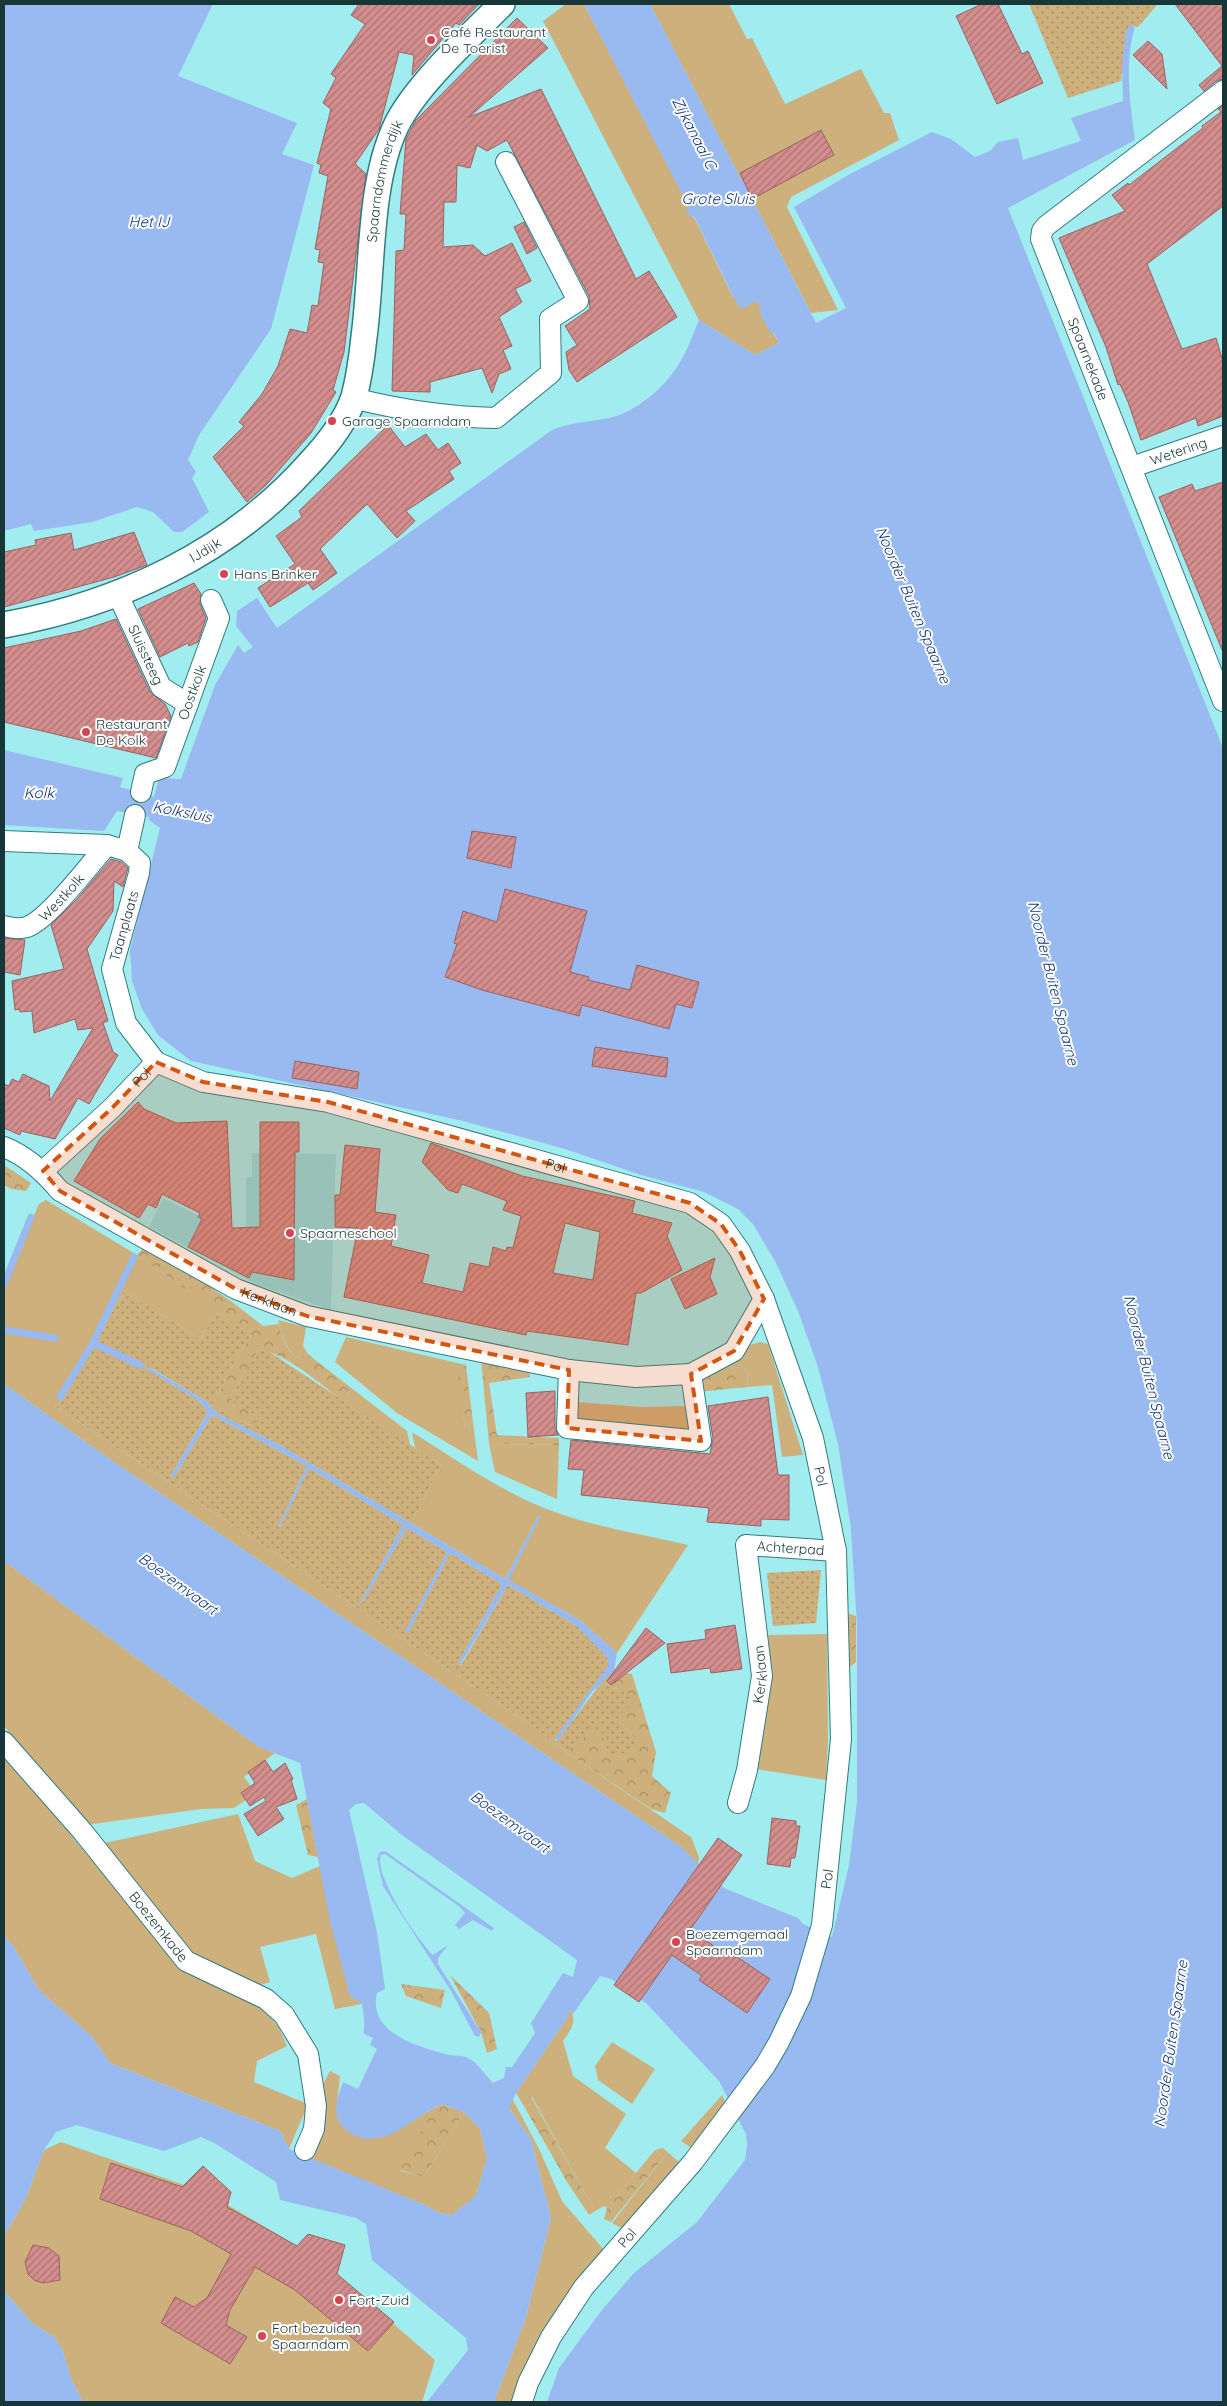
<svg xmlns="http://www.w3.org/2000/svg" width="1227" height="2406" viewBox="0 0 1227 2406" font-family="Quicksand,sans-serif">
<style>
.built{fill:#8adee2}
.grass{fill:#ceb07d}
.forest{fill:url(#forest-crowns)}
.garden{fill:url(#garden-dots)}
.water{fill:#98baf0;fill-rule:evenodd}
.pier{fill:#a1ecef}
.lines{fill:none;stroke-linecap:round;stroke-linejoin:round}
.stream{stroke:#98baf0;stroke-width:7}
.building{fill:url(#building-hatch);stroke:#9a6262;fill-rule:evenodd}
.minor-casing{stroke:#307c80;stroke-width:22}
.tertiary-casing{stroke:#307c80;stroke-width:28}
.minor{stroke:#fff;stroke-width:20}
.tertiary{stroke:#fff;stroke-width:25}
.marked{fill:#d35610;fill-opacity:0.2;stroke:#d35610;stroke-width:4;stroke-dasharray:10 6;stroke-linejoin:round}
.poi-dot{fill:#d54551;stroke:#fdfdfd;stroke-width:2}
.labels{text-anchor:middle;stroke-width:4;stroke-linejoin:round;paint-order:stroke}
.poi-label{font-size:14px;fill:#163637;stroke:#fdfdfd;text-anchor:start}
.street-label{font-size:14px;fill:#163637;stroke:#fdfdfd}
.water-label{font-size:15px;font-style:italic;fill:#123978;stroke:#fdfdfd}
</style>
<defs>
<pattern id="forest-crowns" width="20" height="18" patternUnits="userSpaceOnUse" patternTransform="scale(1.25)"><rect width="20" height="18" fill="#ceb07d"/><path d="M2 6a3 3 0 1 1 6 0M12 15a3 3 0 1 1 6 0" fill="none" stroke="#a69067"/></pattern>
<pattern id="garden-dots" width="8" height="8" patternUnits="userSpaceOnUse" patternTransform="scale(1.25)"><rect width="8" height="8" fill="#ceb07d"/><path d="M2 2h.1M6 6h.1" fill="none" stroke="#a69067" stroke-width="1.8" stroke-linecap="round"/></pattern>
<pattern id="building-hatch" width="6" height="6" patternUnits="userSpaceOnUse" patternTransform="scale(1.25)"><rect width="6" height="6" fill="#d38d8c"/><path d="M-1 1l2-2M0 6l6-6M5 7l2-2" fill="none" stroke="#aa7473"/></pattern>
</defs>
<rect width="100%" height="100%" fill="#a1ecef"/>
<polygon class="built" points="252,1153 336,1154 331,1310 256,1284 149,1227 163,1198 246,1239 246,1177 252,1177"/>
<g class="grass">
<polygon points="566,4 584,4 690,208 687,210 695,219 733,297 757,301 762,309 760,311 779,343 755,355 699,320 543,21"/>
<polygon points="650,4 729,4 747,39 752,38 785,104 861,69 884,113 890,113 899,140 791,197 787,207 838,310 811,313 749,193 826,152 818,138 741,179"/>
<polygon points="46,1200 137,1255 218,1312 200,1339 124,1291 61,1403 55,1406 533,1726 565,1751 691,1837 699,1857 698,1866 680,1846 114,1462 4,1384 4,1283 39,1204"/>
<path d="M 278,1320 L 306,1327 L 303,1346 L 309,1355 L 297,1358 C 284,1347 282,1335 278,1320 Z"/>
<polygon points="346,1337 466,1365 458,1368 465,1428 473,1422 478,1461 397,1413 335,1362"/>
<polygon points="760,1342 768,1344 803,1455 782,1457 772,1385 747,1387 748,1370 728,1366 750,1345"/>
<polygon points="350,1387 407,1431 410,1445 345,1402"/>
<polygon points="577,1402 642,1407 688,1406 692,1434 577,1422"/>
<path d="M 412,1432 C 455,1459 497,1489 544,1508 C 590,1526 640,1534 688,1545 L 617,1653 L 580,1620 L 508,1580 L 540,1517 L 538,1516 L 505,1579 L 411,1523 L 441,1465 L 415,1448 Z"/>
<polygon points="489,1444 559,1445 557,1499 495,1472"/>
<polygon points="4,1561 259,1747 275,1753 244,1777 256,1793 234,1808 201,1809 86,1825 4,1726"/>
<polygon points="827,1634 828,1740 826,1780 755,1769 772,1679 768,1635"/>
<polygon points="4,1752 73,1838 187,1969 259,2005 278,2026 287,2046 257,2061 254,2082 308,2104 289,2149 280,2131 110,2063 92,2037 38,1989 14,1947 4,1936"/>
<polygon points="238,1814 255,1861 292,1878 320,1866 350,1996 362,2004 335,2009 316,1934 260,1947 270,1982 251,1988 194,1957 100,1844"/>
<path d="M 570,2010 C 578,2021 570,2031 563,2041 L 573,2076 L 626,2114 L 605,2148 L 636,2173 L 607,2208 L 604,2206 L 595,2211 L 531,2095 L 525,2108 L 516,2093 L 565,2021 Z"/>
<polygon points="612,2042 655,2069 632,2104 598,2080 595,2066"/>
<polygon points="330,2071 340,2076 337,2104 389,2134 434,2108 401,2171 424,2177 464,2112 480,2129 487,2158 476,2196 452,2215 439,2213 425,2205 308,2158 318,2094"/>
<polygon points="722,2095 727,2106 693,2149 681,2141"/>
<polygon points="512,2098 539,2149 562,2201 604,2250 517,2402 494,2402 526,2317 551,2218 531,2139 509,2108"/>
<polygon points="61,2142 187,2186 223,2202 302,2249 334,2272 435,2360 422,2402 83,2402 71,2379 63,2351 55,2338 32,2323 4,2291 4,2236 26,2198 44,2150"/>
<polygon points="663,2148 680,2163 624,2229 612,2223 664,2157 655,2150"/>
</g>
<g class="forest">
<polygon points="4,1165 31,1183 26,1191 11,1189 4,1185"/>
<path d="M 147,1244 L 232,1302 L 263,1326 L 279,1324 C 282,1338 285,1348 297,1358 L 309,1355 L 350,1387 L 345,1402 C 323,1387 285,1351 258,1350 L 230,1398 L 262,1419 L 249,1426 L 212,1405 L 238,1355 L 251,1336 L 137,1255 Z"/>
<polygon points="481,1359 529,1367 530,1377 489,1383 497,1435 559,1438 559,1445 489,1444"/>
<polygon points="466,1365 473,1422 465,1428 457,1368"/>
<polygon points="728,1366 748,1370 747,1387 698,1392 695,1380"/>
<polygon points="844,1612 856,1616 856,1662 846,1670"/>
<polygon points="614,1671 632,1674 656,1752 652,1776 671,1793 665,1813 651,1809 565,1751 600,1725 638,1742 617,1719 635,1697 601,1683"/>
<polygon points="307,1799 318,1857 308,1855 296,1805"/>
<polygon points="450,1975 489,2013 497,2049 487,2053 481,2032"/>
<polygon points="401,1984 445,1990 441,2008 406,1996"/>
<polygon points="530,2095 595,2211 589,2215 567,2182 525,2108"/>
<polygon points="442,2104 464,2112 424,2177 400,2170 434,2108"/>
<polygon points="655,2150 664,2157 611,2222 604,2219 607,2208"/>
</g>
<g class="garden">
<polygon points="1029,4 1158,4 1138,27 1130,25 1126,32 1121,81 1068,98"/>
<polygon points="124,1291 200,1339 218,1312 251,1336 238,1355 212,1405 249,1426 261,1419 230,1398 258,1350 268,1351 441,1465 411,1523 278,1444 218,1414 206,1401 153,1369 142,1366 199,1401 208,1412 170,1477 174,1477 212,1415 307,1466 278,1527 280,1527 309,1468 403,1525 360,1603 362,1603 407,1528 447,1552 408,1633 450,1553 502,1584 458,1663 461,1665 508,1585 577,1626 608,1658 608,1666 555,1739 557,1741 601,1683 636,1697 617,1719 638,1742 626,1753 609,1753 599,1726 565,1751 533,1726 55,1406 61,1403"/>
<polygon points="821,1570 816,1623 773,1626 767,1573"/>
</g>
<g class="water">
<polygon points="4,4 213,4 178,76 297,123 282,154 314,165 271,329 199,435 188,460 196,472 192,478 209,512 182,532 174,532 153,512 137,507 92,522 34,531 31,524 4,531"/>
<path d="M 584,4 L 650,4 L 741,179 L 819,138 L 826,152 L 749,193 L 816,323 L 846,308 L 794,207 L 850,174 L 932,132 L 951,139 L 975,157 L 990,151 L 998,142 L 1018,138 L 1023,160 L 1081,141 L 1071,118 L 1123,101 L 1122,65 L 1126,32 L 1130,25 L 1135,27 C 1124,63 1130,103 1135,140 L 1008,208 L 1223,748 L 1223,2402 L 547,2402 L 559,2368 L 602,2310 L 634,2273 L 697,2222 L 745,2160 L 747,2146 L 746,2134 L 719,2081 L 647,2004 L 611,1979 L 600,1976 L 573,2014 L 570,2010 L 565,2021 L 516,2093 L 509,2108 L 531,2139 L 551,2218 L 526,2317 L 494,2402 L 427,2402 L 468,2350 L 466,2338 L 372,2260 L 366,2224 L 356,2218 L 280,2200 L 276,2182 L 216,2144 L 201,2137 L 164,2151 L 77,2125 L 56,2132 L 44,2150 L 26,2198 L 4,2236 L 4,1936 L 14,1947 L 38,1989 L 92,2037 L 110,2063 L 280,2131 L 289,2149 L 425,2205 L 439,2213 L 452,2215 L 476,2196 L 487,2158 L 480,2129 L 464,2112 L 442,2104 C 423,2112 408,2127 389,2135 C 377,2139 364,2141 352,2134 C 313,2112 358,2065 363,2038 C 365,2027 364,2015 362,2004 L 350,1996 L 330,1921 L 300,1763 L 259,1747 L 4,1561 L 4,1384 L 114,1462 L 680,1846 L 724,1888 L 798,1918 L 803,1924 L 832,1937 L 849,1865 L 857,1802 L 857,1625 L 851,1529 L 838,1444 L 818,1367 L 798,1311 L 776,1263 L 753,1224 L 738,1209 L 704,1192 L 641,1175 L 565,1149 L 463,1121 L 191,1061 L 158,1035 L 142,1009 L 132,981 L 130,950 L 160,828 L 149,820 L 149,817 L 117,811 L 104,831 L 4,825 L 4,750 L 123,778 L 120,787 L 154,797 L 159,778 L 181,779 L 215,685 L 238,645 L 244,653 L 253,647 L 236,626 L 237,611 L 257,598 L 277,628 L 552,430 C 571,422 589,422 609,418 C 636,412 666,387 680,362 C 688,349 693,334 699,320 L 755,355 L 779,343 L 774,333 L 771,334 L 759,311 L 761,309 L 757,301 L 741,309 L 734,298 L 695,218 L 693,216 L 690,217 L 686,210 L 689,208 ZM 364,1803 L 402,1835 L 577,1960 L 573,1977 L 563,1973 L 531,2023 L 535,2033 L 512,2067 L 506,2067 L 504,2078 L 493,2083 C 486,2076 477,2062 468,2058 C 463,2055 454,2056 449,2055 C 420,2047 367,2034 377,1993 L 385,1989 L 377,1932 L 349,1810 L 356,1804 Z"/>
<polygon points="140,1365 152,1369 206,1401 218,1414 278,1444 505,1579 538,1516 540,1517 509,1580 580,1620 617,1653 614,1671 592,1692 558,1741 555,1738 608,1666 608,1658 577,1626 508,1585 460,1665 458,1663 502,1584 450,1553 408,1633 405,1631 447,1552 407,1528 362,1603 360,1603 403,1525 309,1468 280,1527 278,1527 307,1466 212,1415 174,1477 170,1477 208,1412 199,1401"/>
<path d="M 385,1851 L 494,1928 L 492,1931 L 473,1920 L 459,1929 L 455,1925 L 465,1913 L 460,1907 L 385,1854 L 381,1855 C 373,1874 418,1941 433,1955 L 448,1945 L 438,1958 L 438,1964 L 481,2032 L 479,2037 L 475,2036 L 451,1991 L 383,1886 L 377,1859 L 380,1852 Z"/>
<polygon points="4,2291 32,2323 55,2338 63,2351 71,2379 83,2402 4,2402"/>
</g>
<polygon class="pier" points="362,2033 373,2038 370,2045 377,2049 358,2089 341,2081"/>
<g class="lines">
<g class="stream">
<polyline points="134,1257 93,1343 140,1365"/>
<polyline points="4,1284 31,1217"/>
<polyline points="4,1330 55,1338"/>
<polyline points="60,1397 93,1343"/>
</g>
</g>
<g class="building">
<polygon points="359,4 479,4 459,25 456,23 412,75 414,55 399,52 379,129 355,164 366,174 344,352 333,390 336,392 311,433 267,484 247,502 213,457 244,426 239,422 262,394 278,366 290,329 307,333 312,305 318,306 324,263 318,262 320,250 315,249 328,176 319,173 321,165 317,163 331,109 323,103 336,78 331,74 365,24 351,15"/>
<polygon points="982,4 998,4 1022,54 1028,51 1043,83 997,104 956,16"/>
<polygon points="1175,4 1223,4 1223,79 1216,81 1204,91 1199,85 1222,66"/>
<polygon points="517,18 548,48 469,117 541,89 636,279 649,271 677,317 577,382 569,370 566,352 577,345 565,326 590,309 589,296 507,140 487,151 477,145 470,168 457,165 456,202 444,202 443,247 473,245 485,256 512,243 531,281 515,289 522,302 499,317 512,346 503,350 511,369 499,374 492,393 482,368 430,382 430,392 392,391 396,251 404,250 406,214 400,214 406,139 416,120"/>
<polygon points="1148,41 1162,54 1167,89 1133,55"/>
<polygon points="1223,106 1223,206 1147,264 1182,349 1216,338 1223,362 1223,416 1198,426 1196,418 1141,440 1128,402 1120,384 1118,385 1106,347 1059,238 1125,211 1112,195 1128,183 1129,185 1203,128 1202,126 1221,112 1218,109"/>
<polygon points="821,130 834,155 752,199 740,173"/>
<polygon points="524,222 537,248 527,254 514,227"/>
<polygon points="388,425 405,447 426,434 438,450 448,443 461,463 449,471 454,479 406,511 415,521 397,538 367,504 320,549 337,573 313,590 308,583 270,607 258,588 295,564 276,536 302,517 299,511"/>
<polygon points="1223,482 1223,650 1222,650 1159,497 1192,484 1195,491"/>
<polygon points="134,532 147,565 114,577 4,607 4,552 36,545 35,540 71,533 74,550"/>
<polygon points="194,583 201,594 200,604 206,618 198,642 189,646 188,643 160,657 138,609"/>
<polygon points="116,619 150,692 165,704 171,716 156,758 4,722 4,648 81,631"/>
<polygon points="472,831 516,837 511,868 467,858"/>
<polygon points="111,859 121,862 128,868 127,871 123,887 114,881 113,911 87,949 108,1021 103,1023 113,1052 118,1055 89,1104 78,1098 55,1139 21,1131 20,1135 4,1128 4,1084 9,1086 12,1079 19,1082 23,1074 49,1086 50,1101 93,1028 78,1030 75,1019 34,1033 32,1011 20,1012 19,1009 15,1010 12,981 64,969 51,925 78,898"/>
<polygon points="505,889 587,911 570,972 589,977 588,980 630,990 637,965 699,982 692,1008 676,1004 669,1029 582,1005 579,1016 482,990 445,977 457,944 454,943 463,911 497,922"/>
<polygon points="4,938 25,940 20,975 4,972"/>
<polygon points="595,1047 668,1058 666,1077 592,1066"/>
<polygon points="295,1061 359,1072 357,1089 292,1078"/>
<polygon points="138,1102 144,1109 176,1123 227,1121 232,1228 260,1227 260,1122 299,1122 299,1152 295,1152 294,1280 252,1272 249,1278 188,1247 202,1219 198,1217 200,1213 162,1194 156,1208 148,1204 139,1218 74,1181 100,1139"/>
<path d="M 431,1143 L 522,1176 L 635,1201 L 632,1213 L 672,1223 L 667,1236 L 682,1270 L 641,1293 L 636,1293 L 628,1345 L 527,1331 L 526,1335 L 344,1297 L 358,1228 L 335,1227 L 335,1195 L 340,1195 L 345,1145 L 380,1149 L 375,1212 L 396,1215 L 391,1246 L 429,1255 L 422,1283 L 463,1292 L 470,1263 L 489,1267 L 493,1247 L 506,1251 L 507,1247 L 513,1248 L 521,1216 L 503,1210 L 507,1201 L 462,1184 L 458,1193 L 448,1190 L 422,1162 ZM 565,1223 L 600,1232 L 593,1280 L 553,1273 Z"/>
<polygon points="715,1258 710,1277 717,1294 685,1309 671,1279"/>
<polygon points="555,1391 555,1428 558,1435 528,1437 526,1393"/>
<polygon points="768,1397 778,1475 789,1475 789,1520 761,1519 761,1526 707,1522 709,1508 581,1495 584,1470 568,1469 571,1440 710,1454 713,1439 708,1406"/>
<polygon points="735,1625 742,1669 711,1673 710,1668 671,1673 667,1644 706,1639 705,1630"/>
<polygon points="646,1628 665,1643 611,1685 607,1681"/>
<polygon points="265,1760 273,1772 285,1763 293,1779 291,1780 297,1799 276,1807 284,1819 258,1836 244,1814 266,1801 264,1797 250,1806 241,1793 255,1783 248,1772"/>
<polygon points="772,1818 796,1821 796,1826 800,1826 795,1858 791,1858 790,1867 767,1864"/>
<polygon points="718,1838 742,1855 690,1930 720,1950 722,1947 770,1979 747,2013 699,1980 702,1976 672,1955 639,2002 614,1985"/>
<polygon points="111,2163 182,2187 203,2166 231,2192 227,2207 267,2229 297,2246 308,2234 345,2245 337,2274 394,2322 368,2351 295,2290 255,2267 230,2310 226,2325 247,2337 230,2364 161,2323 175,2297 194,2307 207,2298 231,2254 191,2231 100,2199"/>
<polygon points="33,2245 49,2248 59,2256 60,2280 43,2283 34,2280 28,2274 25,2262"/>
</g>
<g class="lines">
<defs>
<g id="minor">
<path id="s1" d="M 1223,91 L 1046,226 L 1042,231 L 1041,239 L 1223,701"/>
<path d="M 353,398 C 400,410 448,417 496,418 L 551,373 L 550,319 L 578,301 L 506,162"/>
<path id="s2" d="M 1132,467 L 1223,436"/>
<path id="s3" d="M 118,595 L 161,687 L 188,704"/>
<path id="s4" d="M 141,792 L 145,774 L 165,767 L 219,618 L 211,600"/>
<polyline points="4,841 107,845 127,851 140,863 139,873 112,969 126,1023 156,1062"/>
<polyline points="127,851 135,815"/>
<path id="s5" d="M 4,926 C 11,928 20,929 27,927 C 49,919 90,864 107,845"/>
<path id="s6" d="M 156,1062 L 203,1082 L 328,1102 L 690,1203 L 721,1224 L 740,1251 L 764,1299 L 813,1438 L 836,1551 L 841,1739 L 822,1925 L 801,1996 L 779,2042 L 765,2066 L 693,2162 L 584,2287 L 551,2337 L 528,2383 L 522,2402"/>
<path id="s7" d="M 4,1147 C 27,1156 44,1172 60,1191 L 236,1289 L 307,1316 L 569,1370 L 636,1377 L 691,1374 L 734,1351 L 764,1299"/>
<path id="s8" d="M 43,1171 L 112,1108 L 156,1062"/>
<polyline points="569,1370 567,1428 701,1441 691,1374"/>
<path id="s9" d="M 4,1742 L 83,1832 L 186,1961 L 266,1999 L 284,2015 L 308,2054 L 316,2106 L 314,2129 L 305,2150"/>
<path id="s10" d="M 738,1803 L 747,1770 L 762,1676 L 746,1545 L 836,1551"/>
</g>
<g id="tertiary">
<path id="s11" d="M 4,625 C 119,604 229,553 308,465 C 326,446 345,423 354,397 C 359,378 362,356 364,337 C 373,271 368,185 396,126 C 415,86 470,36 502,4"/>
</g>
</defs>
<use href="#minor" class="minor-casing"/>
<use href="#tertiary" class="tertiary-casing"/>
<use href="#minor" class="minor"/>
<use href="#tertiary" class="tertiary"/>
</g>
<path class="marked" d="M 156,1062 L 203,1082 L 328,1102 L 690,1203 L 721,1224 L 740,1251 L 764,1299 L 734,1351 L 691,1374 L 701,1441 L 567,1428 L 569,1370 L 307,1316 L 236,1289 L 60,1191 L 43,1171 L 112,1108 Z"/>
<g class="poi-dot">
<circle cx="431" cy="40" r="5"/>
<circle cx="332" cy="421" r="5"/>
<circle cx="224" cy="574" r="5"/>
<circle cx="86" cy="732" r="5"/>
<circle cx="290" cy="1233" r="5"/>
<circle cx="676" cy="1942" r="5"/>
<circle cx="339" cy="2300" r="5"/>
<circle cx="262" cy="2336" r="5"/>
</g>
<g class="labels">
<g class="poi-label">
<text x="441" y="37">Café Restaurant<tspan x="441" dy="16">De Toerist</tspan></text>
<text x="342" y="426">Garage Spaarndam</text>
<text x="234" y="579">Hans Brinker</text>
<text x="96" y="729">Restaurant<tspan x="96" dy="16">De Kolk</tspan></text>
<text x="300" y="1238">Spaarneschool</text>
<text x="686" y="1939">Boezemgemaal<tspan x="686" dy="16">Spaarndam</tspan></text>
<text x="349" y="2305">Fort-Zuid</text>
<text x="272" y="2333">Fort bezuiden<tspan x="272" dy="16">Spaarndam</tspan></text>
</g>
<g class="street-label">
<text dy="5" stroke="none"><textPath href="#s11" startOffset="651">Spaarndammerdijk</textPath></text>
<text dy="5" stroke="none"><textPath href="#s1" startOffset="366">Spaarnekade</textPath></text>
<text dy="5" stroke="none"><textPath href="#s2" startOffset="49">Wetering</textPath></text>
<text dy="5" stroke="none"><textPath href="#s11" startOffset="216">IJdijk</textPath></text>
<text dy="5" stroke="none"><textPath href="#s3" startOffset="66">Sluissteeg</textPath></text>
<text dy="5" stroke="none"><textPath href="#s4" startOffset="119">Oostkolk</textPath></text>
<text dy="5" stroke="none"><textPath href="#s5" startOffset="69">Westkolk</textPath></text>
<text transform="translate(124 926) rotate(-74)" y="5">Taanplaats</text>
<text dy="5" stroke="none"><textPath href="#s8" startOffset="136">Pol</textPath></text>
<text dy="5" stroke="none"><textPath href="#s6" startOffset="414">Pol</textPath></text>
<text dy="5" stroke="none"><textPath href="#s7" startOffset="309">Kerklaan</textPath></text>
<text dy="5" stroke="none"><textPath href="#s6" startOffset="864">Pol</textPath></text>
<text dy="5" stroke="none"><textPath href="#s10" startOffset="306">Achterpad</textPath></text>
<text dy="5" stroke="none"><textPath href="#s10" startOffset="131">Kerklaan</textPath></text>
<text transform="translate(827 1879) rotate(-82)" y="5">Pol</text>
<text dy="5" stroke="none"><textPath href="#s9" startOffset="241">Boezemkade</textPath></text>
<text transform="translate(627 2238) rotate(-49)" y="5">Pol</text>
</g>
<g class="water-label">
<text transform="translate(694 133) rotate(63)" y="5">Zijkanaal C</text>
<text x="718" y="204">Grote Sluis</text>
<text x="149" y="227">Het IJ</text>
<text transform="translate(913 605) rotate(67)" y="5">Noorder Buiten Spaarne</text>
<text x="39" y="798">Kolk</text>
<text transform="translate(182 812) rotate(11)" y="5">Kolksluis</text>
<text transform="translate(1053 983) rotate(76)" y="5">Noorder Buiten Spaarne</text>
<text transform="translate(1149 1377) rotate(76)" y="5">Noorder Buiten Spaarne</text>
<text transform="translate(178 1584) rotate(36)" y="5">Boezemvaart</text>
<text transform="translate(510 1822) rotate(36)" y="5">Boezemvaart</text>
<text transform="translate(1171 2044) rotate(-82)" y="5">Noorder Buiten Spaarne</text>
</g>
</g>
<rect width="1227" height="2406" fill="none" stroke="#163637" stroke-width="10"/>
</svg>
